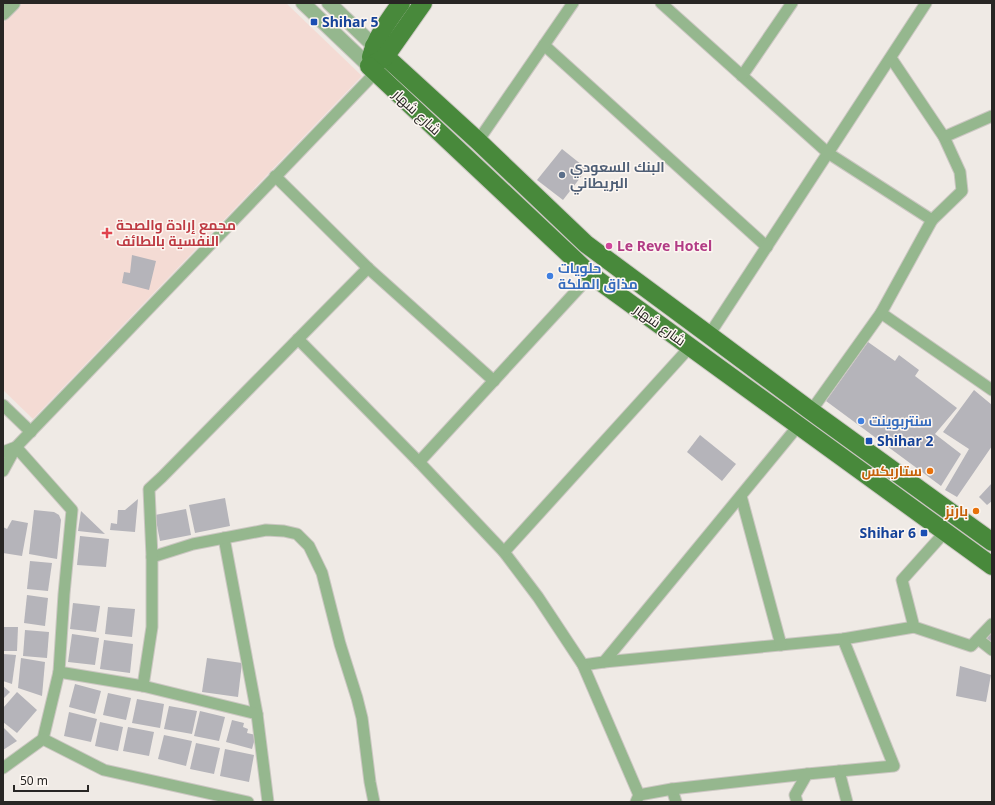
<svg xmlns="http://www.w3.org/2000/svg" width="995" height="805" viewBox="0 0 995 805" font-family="'Noto Sans',Cairo,sans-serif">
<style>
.medical{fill:#f4dbd4}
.building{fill:#b5b4ba}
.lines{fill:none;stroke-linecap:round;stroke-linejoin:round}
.minor-casing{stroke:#cbc7c2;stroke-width:13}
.tertiary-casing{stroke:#cbc7c2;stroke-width:16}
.primary-casing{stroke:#cbc7c2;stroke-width:20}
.minor{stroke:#95b78e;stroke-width:11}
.tertiary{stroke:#95b78e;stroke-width:14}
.primary{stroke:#48893b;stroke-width:18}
.transit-dot{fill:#1a4fb4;stroke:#fdf7f2;stroke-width:1.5}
.service-dot{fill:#5c6f8a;stroke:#fdf7f2;stroke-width:1.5}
.health-dot{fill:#e0444e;stroke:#fdf7f2;stroke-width:1.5}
.hotel-dot{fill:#d1479c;stroke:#fdf7f2;stroke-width:1.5}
.shop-dot{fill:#3f7fe0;stroke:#fdf7f2;stroke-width:1.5}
.food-dot{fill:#e8710a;stroke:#fdf7f2;stroke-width:1.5}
.labels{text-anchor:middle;stroke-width:3;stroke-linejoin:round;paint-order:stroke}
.transit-label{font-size:14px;font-weight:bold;fill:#164399;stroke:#fdf7f2;text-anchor:start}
.street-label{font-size:14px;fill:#282624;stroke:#fdf7f2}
.service-label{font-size:14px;font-weight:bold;fill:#4e5e75;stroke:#fdf7f2;text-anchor:start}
.health-label{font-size:14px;font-weight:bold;fill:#be3a42;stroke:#fdf7f2;text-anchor:start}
.hotel-label{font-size:14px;font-weight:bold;fill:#b23c85;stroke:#fdf7f2;text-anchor:start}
.shop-label{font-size:14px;font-weight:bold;fill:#366cbe;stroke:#fdf7f2;text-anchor:start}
.food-label{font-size:14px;font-weight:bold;fill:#c56008;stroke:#fdf7f2;text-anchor:end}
</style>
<rect width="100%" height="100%" fill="#efeae5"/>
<polygon class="medical" points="22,3 286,3 362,76 33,419 3,390 3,23"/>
<g class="building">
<polygon points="562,149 587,169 563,200 537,180"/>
<polygon points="132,255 156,261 149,290 122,283 124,272 130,273"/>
<polygon points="868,342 895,361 899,355 919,370 915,376 957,408 935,434 961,454 941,486 826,401"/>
<polygon points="974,390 992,405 992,446 957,497 945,490 969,449 943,432"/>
<polygon points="700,435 736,464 722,481 687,452"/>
<polygon points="992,483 992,501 987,505 979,497"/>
<polygon points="225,498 230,526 195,533 189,505"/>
<polygon points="138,499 135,532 110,530 111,523 117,524 118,510 125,510"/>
<polygon points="975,507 979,512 977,515 972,510"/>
<polygon points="186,509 191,535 160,541 155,515"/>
<polygon points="34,510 54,512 59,515 61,520 57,559 29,554"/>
<polygon points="81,511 105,534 78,531"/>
<polygon points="12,520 28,523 22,556 3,553 3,527 7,529"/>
<polygon points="80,536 109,539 106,567 77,565"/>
<polygon points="30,561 52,563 48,591 27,589"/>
<polygon points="27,595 48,598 45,626 24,623"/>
<polygon points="73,603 100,606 96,632 70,629"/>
<polygon points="108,607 135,609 132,637 105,634"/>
<polygon points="3,627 18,627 17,651 3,651"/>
<polygon points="25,630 49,632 47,658 23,656"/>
<polygon points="992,631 992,644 986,639"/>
<polygon points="72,634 99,638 95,665 68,662"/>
<polygon points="104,640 133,644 130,673 100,669"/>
<polygon points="3,654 16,655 12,684 3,681"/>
<polygon points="21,658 45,662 42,696 18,688"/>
<polygon points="207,658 242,663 238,697 202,692"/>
<polygon points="960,666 991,675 986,702 956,696"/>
<polygon points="75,684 101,691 95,714 69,707"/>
<polygon points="3,686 10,692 3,699"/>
<polygon points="17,692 37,710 17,733 3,722 3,708"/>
<polygon points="108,693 131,698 126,720 103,715"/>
<polygon points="137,699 164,704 160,728 132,723"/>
<polygon points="169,706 197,711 192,734 164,729"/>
<polygon points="200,711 225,717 219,741 194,736"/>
<polygon points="69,712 97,719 91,742 64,736"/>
<polygon points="232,720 244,723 243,727 248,729 247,733 256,735 252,749 226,742"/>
<polygon points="100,722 123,727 118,751 95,746"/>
<polygon points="3,727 17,741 3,750"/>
<polygon points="128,727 154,732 149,756 123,751"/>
<polygon points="164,735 192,741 186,766 158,759"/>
<polygon points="196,743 220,748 214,774 190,769"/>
<polygon points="225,749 254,755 249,782 220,776"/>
</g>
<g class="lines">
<defs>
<g id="minor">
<polyline points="661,3 828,153 932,220 962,191 960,172 944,137 891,58"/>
<polyline points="544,45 767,247"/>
<polyline points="742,76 792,3"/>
<polyline points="944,137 992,116"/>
<polyline points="478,141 573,3"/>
<polyline points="275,176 368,268 494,381"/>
<polyline points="881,313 992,390"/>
<polyline points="709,335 926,3"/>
<polyline points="298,339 419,462 504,552 538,597 583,665 604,662 843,639 914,627"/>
<polyline points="3,405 31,432"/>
<polyline points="811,411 881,313 932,220"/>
<polyline points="3,452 16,447 376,72"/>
<polyline points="419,462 591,275"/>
<polyline points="3,471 16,447 72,510 64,594 59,672 43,739"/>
<polyline points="741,496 781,645"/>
<polyline points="945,532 902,580 914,627 971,646 992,624"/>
<polyline points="224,538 257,714"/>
<polyline points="504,552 690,347"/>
<polyline points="152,557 193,544 266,530 284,531 297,534 309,546 322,573 340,644 357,698 362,718 370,782 374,802"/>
<polyline points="978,639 992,650"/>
<polyline points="604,662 798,426"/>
<polyline points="583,665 639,795"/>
<polyline points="59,672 143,686 257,714 268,802"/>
<polyline points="143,686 152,627 152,557 149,489 162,477 368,268"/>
<polyline points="3,768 43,739 104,770 248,802"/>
<polyline points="839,771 847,802"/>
<polyline points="672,789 676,802"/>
<polyline points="636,802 639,795 672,789 807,774"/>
<polyline points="797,802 795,795 807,774 894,766 843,639"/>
</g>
<g id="tertiary">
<polyline points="303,3 369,66"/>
<polyline points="329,3 374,46"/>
<polyline points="3,13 13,3"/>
</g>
<g id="primary">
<polyline points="374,46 478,141 586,244 709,335 811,411 992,542"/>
<path d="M 371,57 C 376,37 389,20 401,3"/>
<polyline points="375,63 385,57 423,3"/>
<polyline points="369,66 591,275 992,566"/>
</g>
</defs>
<use href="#minor" class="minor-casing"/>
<use href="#tertiary" class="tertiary-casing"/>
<use href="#primary" class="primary-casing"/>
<use href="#minor" class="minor"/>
<use href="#tertiary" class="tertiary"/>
<use href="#primary" class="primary"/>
</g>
<g class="transit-dot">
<rect x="310" y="18" width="8" height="8" rx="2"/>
<rect x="865" y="437" width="8" height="8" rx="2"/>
<rect x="920" y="529" width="8" height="8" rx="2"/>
</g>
<circle class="service-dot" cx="562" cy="175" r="4"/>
<path class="health-dot" d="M105 227h4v4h4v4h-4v4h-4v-4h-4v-4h4z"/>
<circle class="hotel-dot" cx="609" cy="246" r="4"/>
<g class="shop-dot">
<circle cx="550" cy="276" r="4"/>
<circle cx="861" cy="421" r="4"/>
</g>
<g class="food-dot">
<circle cx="930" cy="471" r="4"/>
<circle cx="976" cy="511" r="4"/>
</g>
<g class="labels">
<g class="transit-label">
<text x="322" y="27">Shihar 5</text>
<text x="877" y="446">Shihar 2</text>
<text x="916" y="538" text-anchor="end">Shihar 6</text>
</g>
<g class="street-label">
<text transform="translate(417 112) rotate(43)" y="5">شارع شهار</text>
<text transform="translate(660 325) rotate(36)" y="5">شارع شهار</text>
</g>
<g class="service-label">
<text x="570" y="172">البنك السعودي<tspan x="570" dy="16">البريطاني</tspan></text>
</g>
<g class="health-label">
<text x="116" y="230">مجمع إرادة والصحة<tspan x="116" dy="16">النفسية بالطائف</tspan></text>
</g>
<g class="hotel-label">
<text x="617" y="251">Le Reve Hotel</text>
</g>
<g class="shop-label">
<text x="558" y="273">حلويات<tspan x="558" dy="16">مذاق الملكة</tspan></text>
<text x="869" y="426">سنتربوينت</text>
</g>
<g class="food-label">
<text x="922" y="476">ستاربكس</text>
<text x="968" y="516">بارنز</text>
</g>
</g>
<rect width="995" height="805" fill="none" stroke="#282624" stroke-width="8"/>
<path d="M14 785v6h74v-6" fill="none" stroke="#282624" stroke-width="2"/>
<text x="20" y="785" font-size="12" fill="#282624" stroke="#fdf7f2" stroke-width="3" paint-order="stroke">50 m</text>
</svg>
